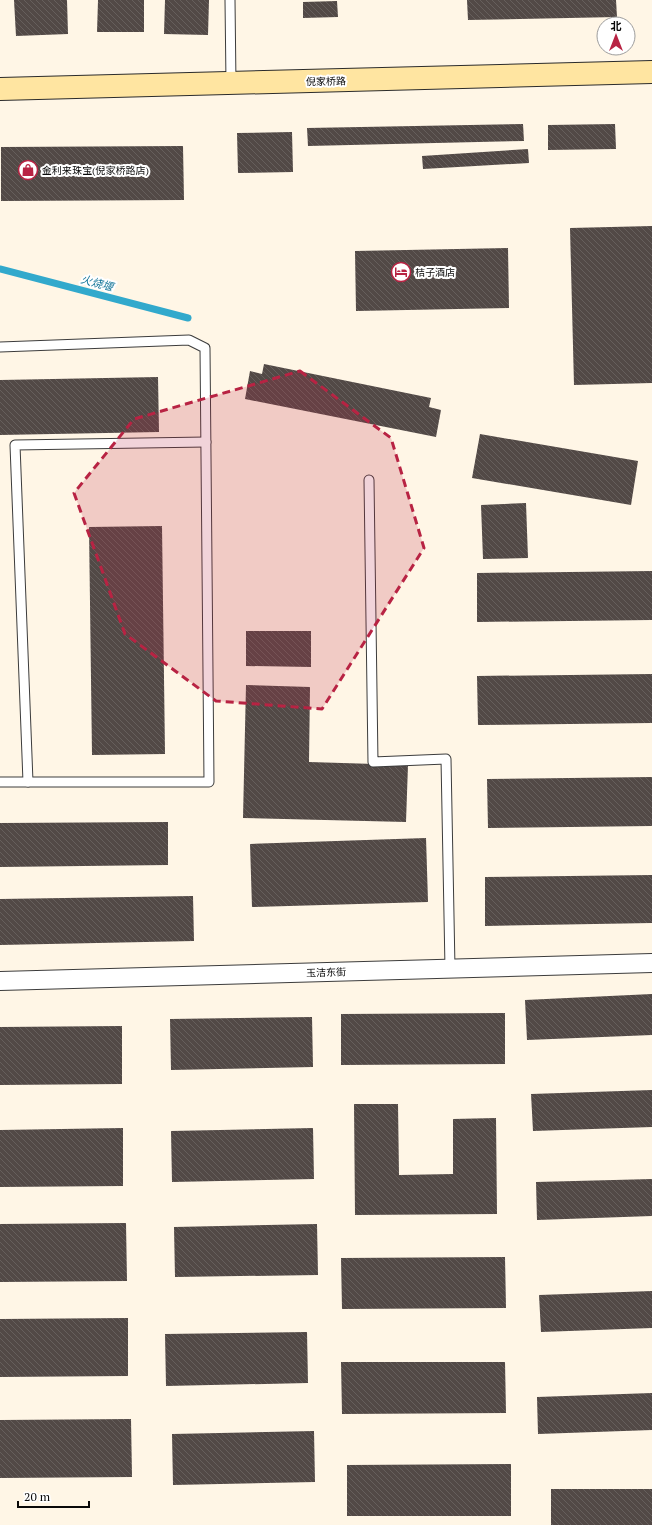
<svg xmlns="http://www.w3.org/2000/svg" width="652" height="1525" viewBox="0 0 652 1525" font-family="'PT Serif','Noto Sans SC',serif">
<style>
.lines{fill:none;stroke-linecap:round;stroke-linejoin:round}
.stream{stroke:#32a9cc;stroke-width:7}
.building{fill:url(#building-back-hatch)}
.service-casing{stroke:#3c3c3c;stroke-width:11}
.minor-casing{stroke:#3c3c3c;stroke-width:20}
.secondary-casing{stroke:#2b2b2b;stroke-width:24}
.service{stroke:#fff;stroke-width:9}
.minor{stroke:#fff;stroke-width:18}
.secondary{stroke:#ffe5a1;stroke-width:22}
.marked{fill:#b82343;fill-opacity:0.2;stroke:#b82343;stroke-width:3;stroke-dasharray:8 5;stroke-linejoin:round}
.labels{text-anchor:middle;stroke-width:4;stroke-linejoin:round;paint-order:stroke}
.street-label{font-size:10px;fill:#090909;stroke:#fff}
.poi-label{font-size:10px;fill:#090909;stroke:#fff;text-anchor:start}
.water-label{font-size:11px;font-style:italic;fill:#157699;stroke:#fff}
</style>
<defs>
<pattern id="building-back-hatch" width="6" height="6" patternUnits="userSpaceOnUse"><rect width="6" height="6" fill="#524946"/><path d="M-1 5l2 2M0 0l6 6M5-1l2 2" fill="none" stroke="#665f5c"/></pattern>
</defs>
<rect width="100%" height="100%" fill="#fff6e6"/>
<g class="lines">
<polyline class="stream" points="0,269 188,318"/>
</g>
<g class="building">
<polygon points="14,0 67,0 68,34 16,36"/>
<polygon points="98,0 144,0 144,32 97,32"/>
<polygon points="165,0 209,0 208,35 164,34"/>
<polygon points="467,0 616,0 617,17 468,20"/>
<polygon points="337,1 338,17 303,18 303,2"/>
<polygon points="523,124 524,141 308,146 307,128"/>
<polygon points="615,124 616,149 548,150 548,125"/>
<polygon points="292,132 293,172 238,173 237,133"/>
<polygon points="183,146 184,200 1,201 1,147"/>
<polygon points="528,149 529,163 423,169 422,156"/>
<polygon points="652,226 652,383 574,385 570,228"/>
<polygon points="508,248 509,308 356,311 355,251"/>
<polygon points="264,364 431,398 429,407 441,410 436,437 245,399 250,371 262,374"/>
<polygon points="158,377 159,432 0,435 0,380"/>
<polygon points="480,434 638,461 631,505 472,478"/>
<polygon points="526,503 528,558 483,559 481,505"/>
<polygon points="162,526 165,754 92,755 89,527"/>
<polygon points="652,571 652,620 477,622 477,573"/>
<polygon points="246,631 311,631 311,667 246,666"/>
<polygon points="652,674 652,723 478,725 477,676"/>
<polygon points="246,685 310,687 309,762 408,765 406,822 243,818"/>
<polygon points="652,777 652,826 488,828 487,779"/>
<polygon points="168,822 168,865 0,867 0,823"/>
<polygon points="426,838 428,902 252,907 250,844"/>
<polygon points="652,875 652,923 485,926 485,877"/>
<polygon points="193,896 194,941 0,945 0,899"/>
<polygon points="652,994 652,1035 527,1040 525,1000"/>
<polygon points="505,1013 505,1064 341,1065 341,1014"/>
<polygon points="312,1017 313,1067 171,1070 170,1019"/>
<polygon points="122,1026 122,1084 0,1085 0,1027"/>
<polygon points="652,1090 652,1127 533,1131 531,1094"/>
<polygon points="354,1104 398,1104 399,1175 453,1174 453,1119 496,1118 497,1214 355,1215"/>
<polygon points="123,1128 123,1186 0,1187 0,1130"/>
<polygon points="313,1128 314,1179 172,1182 171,1131"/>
<polygon points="652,1179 652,1216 537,1220 536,1182"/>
<polygon points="126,1223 127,1281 0,1282 0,1224"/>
<polygon points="317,1224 318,1275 175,1277 174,1227"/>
<polygon points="505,1257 506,1308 342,1309 341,1258"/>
<polygon points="652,1291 652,1328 541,1332 539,1295"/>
<polygon points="128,1318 128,1376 0,1377 0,1319"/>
<polygon points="307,1332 308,1383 166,1386 165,1334"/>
<polygon points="341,1362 505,1362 506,1413 342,1414"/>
<polygon points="652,1393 652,1430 538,1434 537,1397"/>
<polygon points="131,1419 132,1477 0,1478 0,1420"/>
<polygon points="314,1431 315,1482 173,1485 172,1434"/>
<polygon points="511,1464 511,1516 347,1516 347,1465"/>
<rect x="551" y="1489" width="101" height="36"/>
</g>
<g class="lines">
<defs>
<g id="service">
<polyline points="230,0 231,83"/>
<polyline points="0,347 189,340 205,348 209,782 0,782"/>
<polyline points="369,480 373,762 446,759 450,968"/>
<polyline points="28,782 15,445 206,442"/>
</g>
<polyline id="minor" points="0,981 652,963"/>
<polyline id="secondary" points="0,89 652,72"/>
</defs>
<use href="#service" class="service-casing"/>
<use href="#minor" class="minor-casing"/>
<use href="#secondary" class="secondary-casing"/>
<use href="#service" class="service"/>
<use href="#minor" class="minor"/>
<use href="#secondary" class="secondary"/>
</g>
<path class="marked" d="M 300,371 L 391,438 L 424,548 L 322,709 L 216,701 L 125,634 L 74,493 L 134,419 Z"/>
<defs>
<symbol id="shop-ring" viewBox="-11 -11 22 22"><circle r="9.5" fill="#fff" stroke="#b82343" stroke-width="1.5"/><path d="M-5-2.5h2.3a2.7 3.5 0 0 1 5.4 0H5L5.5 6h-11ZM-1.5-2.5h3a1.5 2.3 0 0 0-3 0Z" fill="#b82343"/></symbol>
<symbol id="hotel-ring" viewBox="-11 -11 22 22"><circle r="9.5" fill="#fff" stroke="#b82343" stroke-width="1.5"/><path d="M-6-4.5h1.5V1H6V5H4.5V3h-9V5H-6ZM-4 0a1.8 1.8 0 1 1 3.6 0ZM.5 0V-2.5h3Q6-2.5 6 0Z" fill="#b82343"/></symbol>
</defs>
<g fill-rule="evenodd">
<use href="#shop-ring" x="17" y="159" width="22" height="22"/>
<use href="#hotel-ring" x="390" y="261" width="22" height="22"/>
</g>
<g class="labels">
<g class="street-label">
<text transform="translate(326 81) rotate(-1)" y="4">倪家桥路</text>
<text transform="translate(326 972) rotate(-2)" y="4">玉洁东街</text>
</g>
<g class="poi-label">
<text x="42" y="174">金利来珠宝(倪家桥路店)</text>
<text x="415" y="276">桔子酒店</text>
</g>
<g class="water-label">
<text transform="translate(97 283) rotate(15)" y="4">火烧堰</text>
</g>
</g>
<g transform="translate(616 36)"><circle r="19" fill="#ffffff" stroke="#9d9d9d"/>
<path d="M0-3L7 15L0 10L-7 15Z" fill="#b82343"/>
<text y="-6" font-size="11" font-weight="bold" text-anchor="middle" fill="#090909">北</text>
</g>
<path d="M18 1501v6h71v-6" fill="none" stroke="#090909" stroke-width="2"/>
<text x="24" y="1501" font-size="12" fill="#090909" stroke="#ffffff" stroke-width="3" paint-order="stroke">20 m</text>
</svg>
